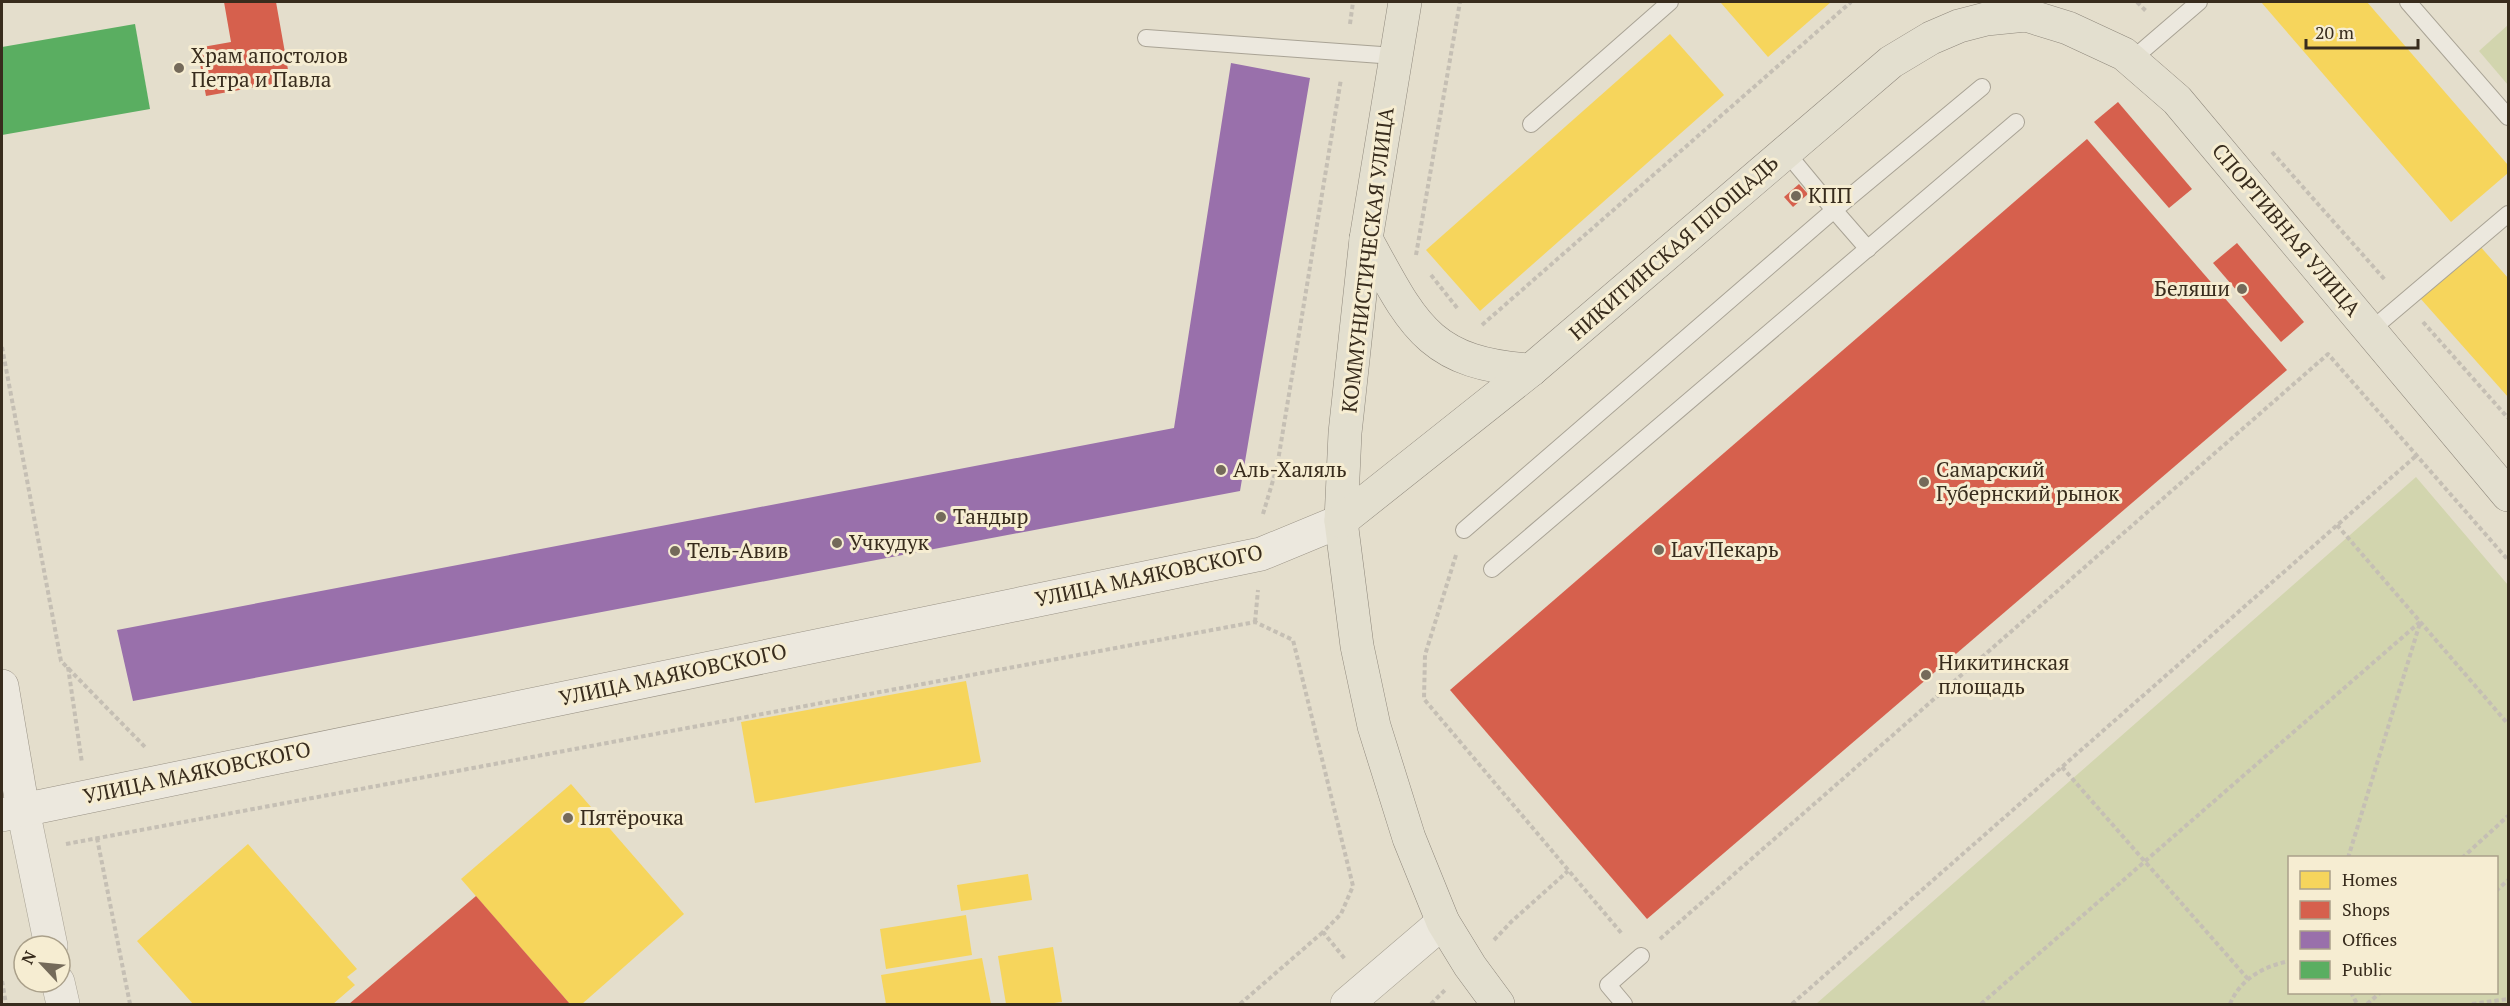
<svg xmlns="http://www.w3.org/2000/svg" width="2510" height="1006" viewBox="0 0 2510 1006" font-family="'PT Serif',serif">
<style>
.green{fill:#d2d5ae;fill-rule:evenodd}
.homes{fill:#f6d55c}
.shops{fill:#d6604d}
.offices{fill:#9970ab}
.public{fill:#5aae61}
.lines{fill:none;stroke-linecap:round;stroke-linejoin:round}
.lane-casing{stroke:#a9a395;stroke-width:18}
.street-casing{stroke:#a9a395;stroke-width:34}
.secondary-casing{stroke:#999285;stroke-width:34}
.primary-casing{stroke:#8f887c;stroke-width:34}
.path{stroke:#c5bfb4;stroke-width:4;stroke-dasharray:4.5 3;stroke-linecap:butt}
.lane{stroke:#ece8de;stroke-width:16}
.street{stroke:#ece8de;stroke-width:33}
.secondary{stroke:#ece8de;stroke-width:33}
.primary{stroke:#e3dfcf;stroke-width:33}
.poi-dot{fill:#746a5a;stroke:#f6edd2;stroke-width:2}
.labels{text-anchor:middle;stroke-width:6;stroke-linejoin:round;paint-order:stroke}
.poi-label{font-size:21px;fill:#382c1d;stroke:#f6edd2;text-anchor:start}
.street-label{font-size:21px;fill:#382c1d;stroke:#f6edd2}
</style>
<rect width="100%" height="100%" fill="#e4decc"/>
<g class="green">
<polygon points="2508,25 2508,85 2479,51"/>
<path d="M 2416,477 L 2508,585 L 2508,1004 L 1816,1004 ZM 2290,858 L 2496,858 L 2496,992 L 2290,992 Z"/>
</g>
<g class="homes">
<polygon points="1722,2 1831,2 1768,57 1721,3"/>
<polygon points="2261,2 2367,2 2508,165 2508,173 2451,222"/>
<polygon points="1670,34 1724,95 1480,311 1426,250"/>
<polygon points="2479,245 2508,278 2508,397 2420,298"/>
<polygon points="966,681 981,762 755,803 741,722"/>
<polygon points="571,784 684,914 582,1004 570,1004 461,879"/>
<polygon points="248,844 357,969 347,977 355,985 333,1004 193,1004 137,941"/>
<polygon points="1028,874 1032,900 961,911 957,885"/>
<polygon points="966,915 972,955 886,969 880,929"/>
<polygon points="1053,947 1062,1002 1046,1004 1006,1004 998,956"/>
<polygon points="982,958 991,1004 886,1004 881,975"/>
</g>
<g class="shops">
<polygon points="224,2 276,2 290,81 206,96 197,48 231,42"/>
<polygon points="2118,102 2192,189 2169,208 2094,122"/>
<polygon points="2087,139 2287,370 1647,919 1450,690"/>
<polygon points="1799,184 1808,194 1793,207 1784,197"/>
<polygon points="2237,243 2304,322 2281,342 2213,263"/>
<polygon points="476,896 570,1004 349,1004"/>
</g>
<polygon class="offices" points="1231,63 1310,78 1240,491 133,701 117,630 1174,428"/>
<polygon class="public" points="135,24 150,109 2,135 2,47"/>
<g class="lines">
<defs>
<g id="lane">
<polyline points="2408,2 2508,117"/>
<polyline points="1146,38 1395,56"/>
<polyline points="2128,63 2199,2"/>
<polyline points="1531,124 1670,2"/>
<polyline points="1868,249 1834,210 1982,87"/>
<polyline points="2371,330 2508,214"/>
<polyline points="1464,530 1834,210 1786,152"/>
<polyline points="1492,569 2016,122"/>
<polyline points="1624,1004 1608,985 1641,956"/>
</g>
<g id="street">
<polyline points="2,815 23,810 51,946"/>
<polyline points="58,982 63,1004"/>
<polyline points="1347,1004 1443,922"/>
</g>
<polyline id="secondary" points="2,686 23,810 1261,554 1341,521"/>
<g id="primary">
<polyline points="1405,2 1366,239 1345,433 1341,521 1357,646 1374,726 1409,838 1443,922 1470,966 1498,1004"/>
<path d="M 1366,239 C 1412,322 1427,364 1531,370"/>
<polyline points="1341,521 1531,370 1891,62 1931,38 1959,26 1986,19 2026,15 2068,28 2124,54 2177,100 2508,495"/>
</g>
</defs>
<use href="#lane" class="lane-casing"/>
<use href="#street" class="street-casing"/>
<use href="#secondary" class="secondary-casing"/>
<use href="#primary" class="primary-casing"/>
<g class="path">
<polyline points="2137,2 2147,12"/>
<polyline points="1350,24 1353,2"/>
<polyline points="2272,152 2386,281"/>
<polyline points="1416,255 1460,2"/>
<polyline points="1431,275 1458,309"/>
<polyline points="2423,322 2508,418"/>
<polyline points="1482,325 1851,2"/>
<polyline points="2,347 61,661 146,748"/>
<polyline points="1263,514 1277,467 1341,79"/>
<polyline points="2337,525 2508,724"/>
<polyline points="1456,555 1425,655 1424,699 1623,935"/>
<polyline points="1255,622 1258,590"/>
<polyline points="68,667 82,763"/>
<polyline points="2062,767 2248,979"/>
<polyline points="97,838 130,1004"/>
<polyline points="66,844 1255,622 1293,640 1353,886 1341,914 1323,932 1345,959"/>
<polyline points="2348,858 2420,623"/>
<polyline points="2462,858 2508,816"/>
<polyline points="2496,891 2508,880"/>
<polyline points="1660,939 2328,354 2508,560"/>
<polyline points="1494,940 1512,921 1568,871"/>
<polyline points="2,981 6,1004"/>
<polyline points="2351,992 2357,1004"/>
<polyline points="1240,1004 1323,932"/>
<polyline points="1431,1004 1445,990"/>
<polyline points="1792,1004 2417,455"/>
<polyline points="1981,1004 2420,622"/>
<path d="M 2230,1004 C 2240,979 2264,966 2290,961"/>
<polyline points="2367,1004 2381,992"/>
<polyline points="2472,1004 2508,999"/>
</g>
<use href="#lane" class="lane"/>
<use href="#street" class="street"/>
<use href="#secondary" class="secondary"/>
<use href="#primary" class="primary"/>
</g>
<g class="poi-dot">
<circle cx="179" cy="68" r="6"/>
<circle cx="1796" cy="196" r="6"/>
<circle cx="2242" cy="289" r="6"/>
<circle cx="1221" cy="470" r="6"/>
<circle cx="1924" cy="482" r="6"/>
<circle cx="941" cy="517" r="6"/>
<circle cx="837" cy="543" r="6"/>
<circle cx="1659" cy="550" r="6"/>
<circle cx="675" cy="551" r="6"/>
<circle cx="1926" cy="675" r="6"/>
<circle cx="568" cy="818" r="6"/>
</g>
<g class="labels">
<g class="poi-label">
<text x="191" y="63">Храм апостолов<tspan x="191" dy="24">Петра и Павла</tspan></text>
<text x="1808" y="203">КПП</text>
<text x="2230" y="296" text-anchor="end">Беляши</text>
<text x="1233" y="477">Аль-Халяль</text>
<text x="1936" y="477">Самарский<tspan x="1936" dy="24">Губернский рынок</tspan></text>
<text x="953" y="524">Тандыр</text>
<text x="849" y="550">Учкудук</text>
<text x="1671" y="557">Lav'Пекарь</text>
<text x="687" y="558">Тель-Авив</text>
<text x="1938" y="670">Никитинская<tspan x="1938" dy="24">площадь</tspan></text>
<text x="580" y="825">Пятёрочка</text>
</g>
<g class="street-label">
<text transform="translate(2286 230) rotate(50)" y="7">СПОРТИВНАЯ УЛИЦА</text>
<text transform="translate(1674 248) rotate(-41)" y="7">НИКИТИНСКАЯ ПЛОЩАДЬ</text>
<text transform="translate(1368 260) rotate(-83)" y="7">КОММУНИСТИЧЕСКАЯ УЛИЦА</text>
<text transform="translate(1149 576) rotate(-12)" y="7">УЛИЦА МАЯКОВСКОГО</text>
<text transform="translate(673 675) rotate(-12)" y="7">УЛИЦА МАЯКОВСКОГО</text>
<text transform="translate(197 773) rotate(-12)" y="7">УЛИЦА МАЯКОВСКОГО</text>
</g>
</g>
<rect width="2510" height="1006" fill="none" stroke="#382c1d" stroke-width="6"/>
<rect x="2288" y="856" width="210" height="138" fill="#f6edd2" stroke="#aaa08a" stroke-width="1.5"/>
<rect x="2300" y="871" width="30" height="18" fill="#f6d55c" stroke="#aaa08a" stroke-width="1.5"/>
<text x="2342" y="886" font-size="18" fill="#382c1d">Homes</text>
<rect x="2300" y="901" width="30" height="18" fill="#d6604d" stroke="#aaa08a" stroke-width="1.5"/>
<text x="2342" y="916" font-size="18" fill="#382c1d">Shops</text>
<rect x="2300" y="931" width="30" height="18" fill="#9970ab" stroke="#aaa08a" stroke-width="1.5"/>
<text x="2342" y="946" font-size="18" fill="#382c1d">Offices</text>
<rect x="2300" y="961" width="30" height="18" fill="#5aae61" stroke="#aaa08a" stroke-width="1.5"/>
<text x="2342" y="976" font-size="18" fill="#382c1d">Public</text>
<g transform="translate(42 964) rotate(296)"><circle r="28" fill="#f6edd2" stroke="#aaa08a" stroke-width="1.5"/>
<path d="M0-4.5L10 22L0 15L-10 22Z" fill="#746a5a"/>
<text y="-9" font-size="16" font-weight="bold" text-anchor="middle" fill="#382c1d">N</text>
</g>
<path d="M2306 39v9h112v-9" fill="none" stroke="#382c1d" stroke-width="3"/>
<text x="2315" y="39" font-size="18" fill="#382c1d" stroke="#f6edd2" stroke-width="4.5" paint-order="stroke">20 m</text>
</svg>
